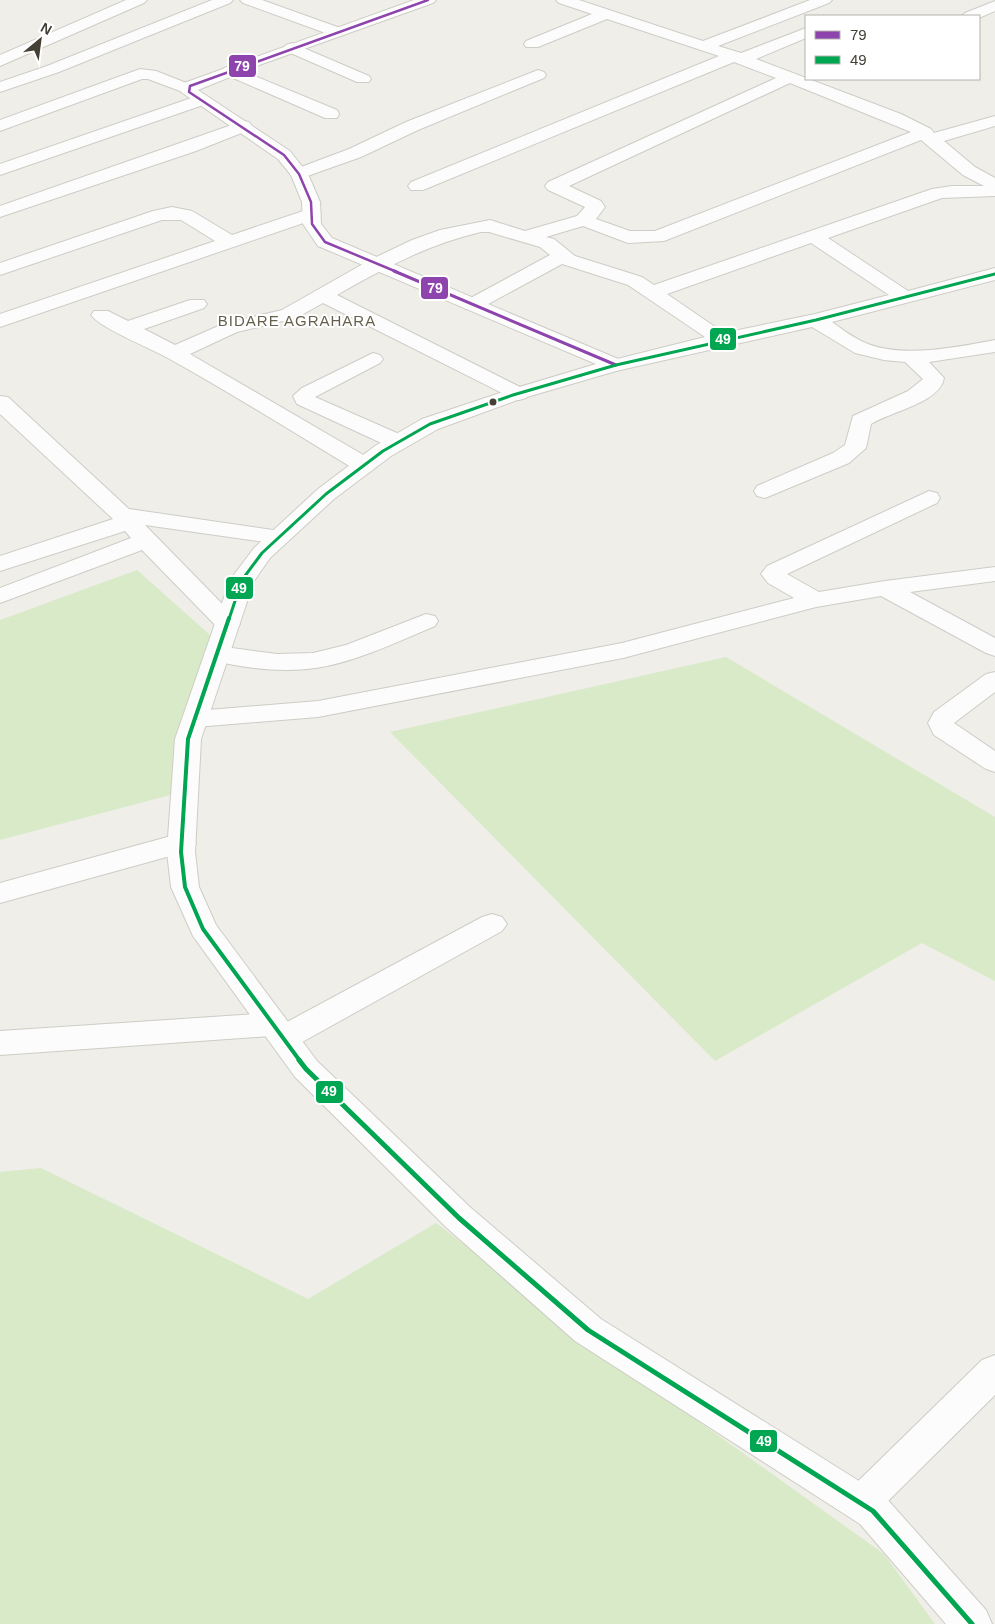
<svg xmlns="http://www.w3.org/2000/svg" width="995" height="1624" viewBox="0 0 995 1624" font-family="Helvetica,sans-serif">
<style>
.green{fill:#d8eac8}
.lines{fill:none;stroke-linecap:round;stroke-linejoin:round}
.minor-casing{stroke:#cdccc6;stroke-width:2}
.tertiary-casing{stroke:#cdccc6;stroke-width:2}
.minor{fill:#fdfcfc;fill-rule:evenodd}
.tertiary{fill:#fdfcfc;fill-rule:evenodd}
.bus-1-far1-casing{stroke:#fff;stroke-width:5}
.bus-1-casing{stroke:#fff;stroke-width:6}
.bus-2-far2-casing{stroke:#fff;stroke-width:6}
.bus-2-far1-casing{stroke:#fff;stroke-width:8}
.bus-2-casing{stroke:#fff;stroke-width:9}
.bus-1-far1{stroke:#8e44ad;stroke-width:2.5}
.bus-1{stroke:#8e44ad;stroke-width:3}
.bus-2-far2{stroke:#00a651;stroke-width:3}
.bus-2-far1{stroke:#00a651;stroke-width:4}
.bus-2{stroke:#00a651;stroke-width:5}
.bus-dot{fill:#444035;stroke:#fff;stroke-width:2}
.labels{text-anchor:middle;stroke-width:4;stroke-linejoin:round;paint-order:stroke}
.far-quarter-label{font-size:15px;letter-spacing:1px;fill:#67604c;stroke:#fff}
.line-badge{stroke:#fff;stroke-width:2}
.badge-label{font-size:14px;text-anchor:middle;font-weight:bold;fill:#fff}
</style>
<rect width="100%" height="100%" fill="#efeee8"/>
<g class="green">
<polygon points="137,570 211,636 170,795 0,840 0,620"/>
<polygon points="726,657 995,817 995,981 922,943 715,1061 390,732"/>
<polygon points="41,1168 308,1299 436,1223 691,1416 884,1554 935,1624 0,1624 0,1172"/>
</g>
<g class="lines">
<defs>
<g id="minor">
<polygon points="126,0 147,0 144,3 0,66 0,55"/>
<polygon points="212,0 233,0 230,3 59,72 0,92 0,82 47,66"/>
<polygon points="240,0 262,0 343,29 345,32 337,37 331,35 243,3"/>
<path d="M 556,0 L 579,0 L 703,41 L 810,0 L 832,0 L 829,3 L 718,46 L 741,53 L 806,28 L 806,38 L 756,59 L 901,114 L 931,129 L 934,133 L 995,116 L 995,126 L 944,141 L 975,167 L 995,178 L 995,196 L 942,198 L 828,238 L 908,291 L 995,268 L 995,280 L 832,322 C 843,330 855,339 868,344 C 904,358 959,347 995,340 L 995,352 L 929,362 L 944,378 C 941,402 890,412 871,424 L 866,448 L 849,463 L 765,498 L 757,496 L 754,491 L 757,486 L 833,453 L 845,445 L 853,416 L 908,391 L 923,379 L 905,362 L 884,360 L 855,353 L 812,327 L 616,371 L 609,369 L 606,365 L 609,361 L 705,337 L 628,285 L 562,264 L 479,309 L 465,309 L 462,305 L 465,301 L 550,255 L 540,247 L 489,232 L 481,232 C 429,244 384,268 337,295 L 526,390 L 530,394 L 526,398 L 519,400 L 512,398 L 323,303 L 296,318 L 237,332 L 190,354 L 372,460 L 375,465 L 372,470 L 364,472 L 356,470 C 293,432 231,393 166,357 C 150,348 100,328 91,315 L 94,311 L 108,311 L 128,321 L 190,300 L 204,300 L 207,304 L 204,308 L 144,329 L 175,345 L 223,324 L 282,310 L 370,260 L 412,240 L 440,230 L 490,220 L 525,231 L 577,216 L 585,207 L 548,190 L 545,186 L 548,182 L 776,78 L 734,62 L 423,190 L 411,190 L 408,186 L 411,182 L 719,56 L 607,19 L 538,47 L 526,47 L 524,44 L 526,41 L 592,14 L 559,3 ZM 790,83 L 911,132 L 655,231 L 630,231 L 596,219 L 605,207 L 601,201 L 569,186 ZM 921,140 L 963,175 L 984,186 L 952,186 L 932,189 L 654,285 L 642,277 L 575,256 L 554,239 L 546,237 L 583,226 L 628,243 L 664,241 ZM 811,243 L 889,295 L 815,314 L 724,333 L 667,294 Z"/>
<polygon points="995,1 995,11 979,18 962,16 965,13"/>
<polygon points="292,43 369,76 371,79 369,82 357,82 286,51 284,48 286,45"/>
<polygon points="230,66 337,110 339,114 337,118 325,118 224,74 222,71 224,68"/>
<polygon points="140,69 156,71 194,86 196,89 194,92 188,94 148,79 142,79 0,131 0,120"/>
<polygon points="538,70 544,72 546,75 544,78 418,130 361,157 299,179 293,178 290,174 293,170 349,149 406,122"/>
<polygon points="200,95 206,96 208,100 206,104 0,175 0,164"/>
<polygon points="243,121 249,122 252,126 249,130 196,151 0,217 0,206"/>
<polygon points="172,207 192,211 232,235 312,208 318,210 321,214 318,218 0,327 0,314 215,241 181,220 162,220 0,275 0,263 153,211"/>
<polygon points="373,353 380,355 383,359 380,363 315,397 406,437 409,442 406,447 398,449 390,447 297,404 293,396 302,388"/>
<polygon points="0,396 8,397 129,509 287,532 291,537 287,542 279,544 145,525 237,619 240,624 237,629 228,631 219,629 142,550 0,603 0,588 131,538 125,531 0,571 0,556 113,519 0,414"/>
<polygon points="929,491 937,493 940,498 937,503 787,574 819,592 885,581 995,567 995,581 910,592 995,638 995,656 986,653 881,596 816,607 623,658 318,717 196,727 187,725 183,719 187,713 196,711 318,701 622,643 794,598 768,583 761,574 767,566"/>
<path d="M 426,614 L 435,616 L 438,621 L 435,626 C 399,641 364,658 327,666 C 289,674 245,669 208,659 L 204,654 L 208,649 L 217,646 L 277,654 L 313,653 L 346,645 Z"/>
<polygon points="995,672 995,692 954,723 995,751 995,772 986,769 934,735 928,723 934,712 986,674"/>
<polygon points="182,833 192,836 196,843 192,850 0,903 0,883"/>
<polygon points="492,914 502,917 507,924 502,931 295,1046 284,1050 273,1046 269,1038 270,1036 0,1055 0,1031 273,1013 284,1016 287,1022 482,917"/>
<polygon points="995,1355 995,1395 874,1515 861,1521 848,1515 842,1503 848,1491 982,1360"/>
</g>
<polygon id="tertiary" points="414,0 436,0 433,3 262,64 198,90 290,151 308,174 320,202 321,224 332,238 623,361 626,365 623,369 520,399 438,429 391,456 334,499 270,558 254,581 201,739 195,852 199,887 216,925 317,1061 471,1208 601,1319 886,1498 986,1610 992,1624 946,1624 860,1524 575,1341 447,1228 295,1077 193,936 171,887 167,852 175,739 230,580 254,548 318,489 375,446 422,419 506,391 596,364 318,246 303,224 302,202 291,175 278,159 181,92 184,83"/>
</defs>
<use href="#minor" class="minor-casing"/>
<use href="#tertiary" class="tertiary-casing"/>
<use href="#minor" class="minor"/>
<use href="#tertiary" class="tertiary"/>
<defs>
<polyline id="bus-1-far1" points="397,272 325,242 312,224 311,202 299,174 284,155 189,92 190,86 428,0"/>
<polyline id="bus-1" points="394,271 616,365"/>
<polyline id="bus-2-far2" points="229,619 242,580 262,553 326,494 383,451 430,424 513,395 616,365 816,320 995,274"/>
<polyline id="bus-2-far1" points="229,618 188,739 181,852 185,887 203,929 300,1061"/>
<polyline id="bus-2" points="299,1060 306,1069 459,1218 588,1330 873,1511 972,1624"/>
</defs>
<use href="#bus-1-far1" class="bus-1-far1-casing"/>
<use href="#bus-1" class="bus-1-casing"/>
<use href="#bus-2-far2" class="bus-2-far2-casing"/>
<use href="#bus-2-far1" class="bus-2-far1-casing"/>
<use href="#bus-2" class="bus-2-casing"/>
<use href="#bus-1-far1" class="bus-1-far1"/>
<use href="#bus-1" class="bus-1"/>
<use href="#bus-2-far2" class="bus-2-far2"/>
<use href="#bus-2-far1" class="bus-2-far1"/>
<use href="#bus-2" class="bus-2"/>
</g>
<circle class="bus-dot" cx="493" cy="402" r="4.5"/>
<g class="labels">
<g class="far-quarter-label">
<text x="297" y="326">BIDARE AGRAHARA</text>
</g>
</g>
<g class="line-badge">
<rect x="228" y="54" width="29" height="24" rx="5" fill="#8e44ad"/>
<rect x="420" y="276" width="29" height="24" rx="5" fill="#8e44ad"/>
<rect x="709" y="327" width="28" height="24" rx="5" fill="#00a651"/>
<rect x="225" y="576" width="29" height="24" rx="5" fill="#00a651"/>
<rect x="315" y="1080" width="29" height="24" rx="5" fill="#00a651"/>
<rect x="749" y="1429" width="29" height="24" rx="5" fill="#00a651"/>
</g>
<g class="badge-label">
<text x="242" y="71">79</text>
<text x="435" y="293">79</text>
<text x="723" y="344">49</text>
<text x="239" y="593">49</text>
<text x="329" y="1096">49</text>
<text x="764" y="1446">49</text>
</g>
<rect x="805" y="15" width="175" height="65" fill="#ffffff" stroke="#b4b3ae"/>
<rect x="815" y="31" width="25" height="8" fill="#8e44ad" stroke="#b4b3ae"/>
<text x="850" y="40" font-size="15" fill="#444035">79</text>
<rect x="815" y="56" width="25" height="8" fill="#00a651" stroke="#b4b3ae"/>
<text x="850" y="65" font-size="15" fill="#444035">49</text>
<g transform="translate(40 40) rotate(29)" stroke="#ffffff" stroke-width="4" paint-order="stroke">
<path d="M0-4L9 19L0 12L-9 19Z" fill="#444035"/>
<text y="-8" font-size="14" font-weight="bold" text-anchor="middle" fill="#444035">N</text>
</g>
</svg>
